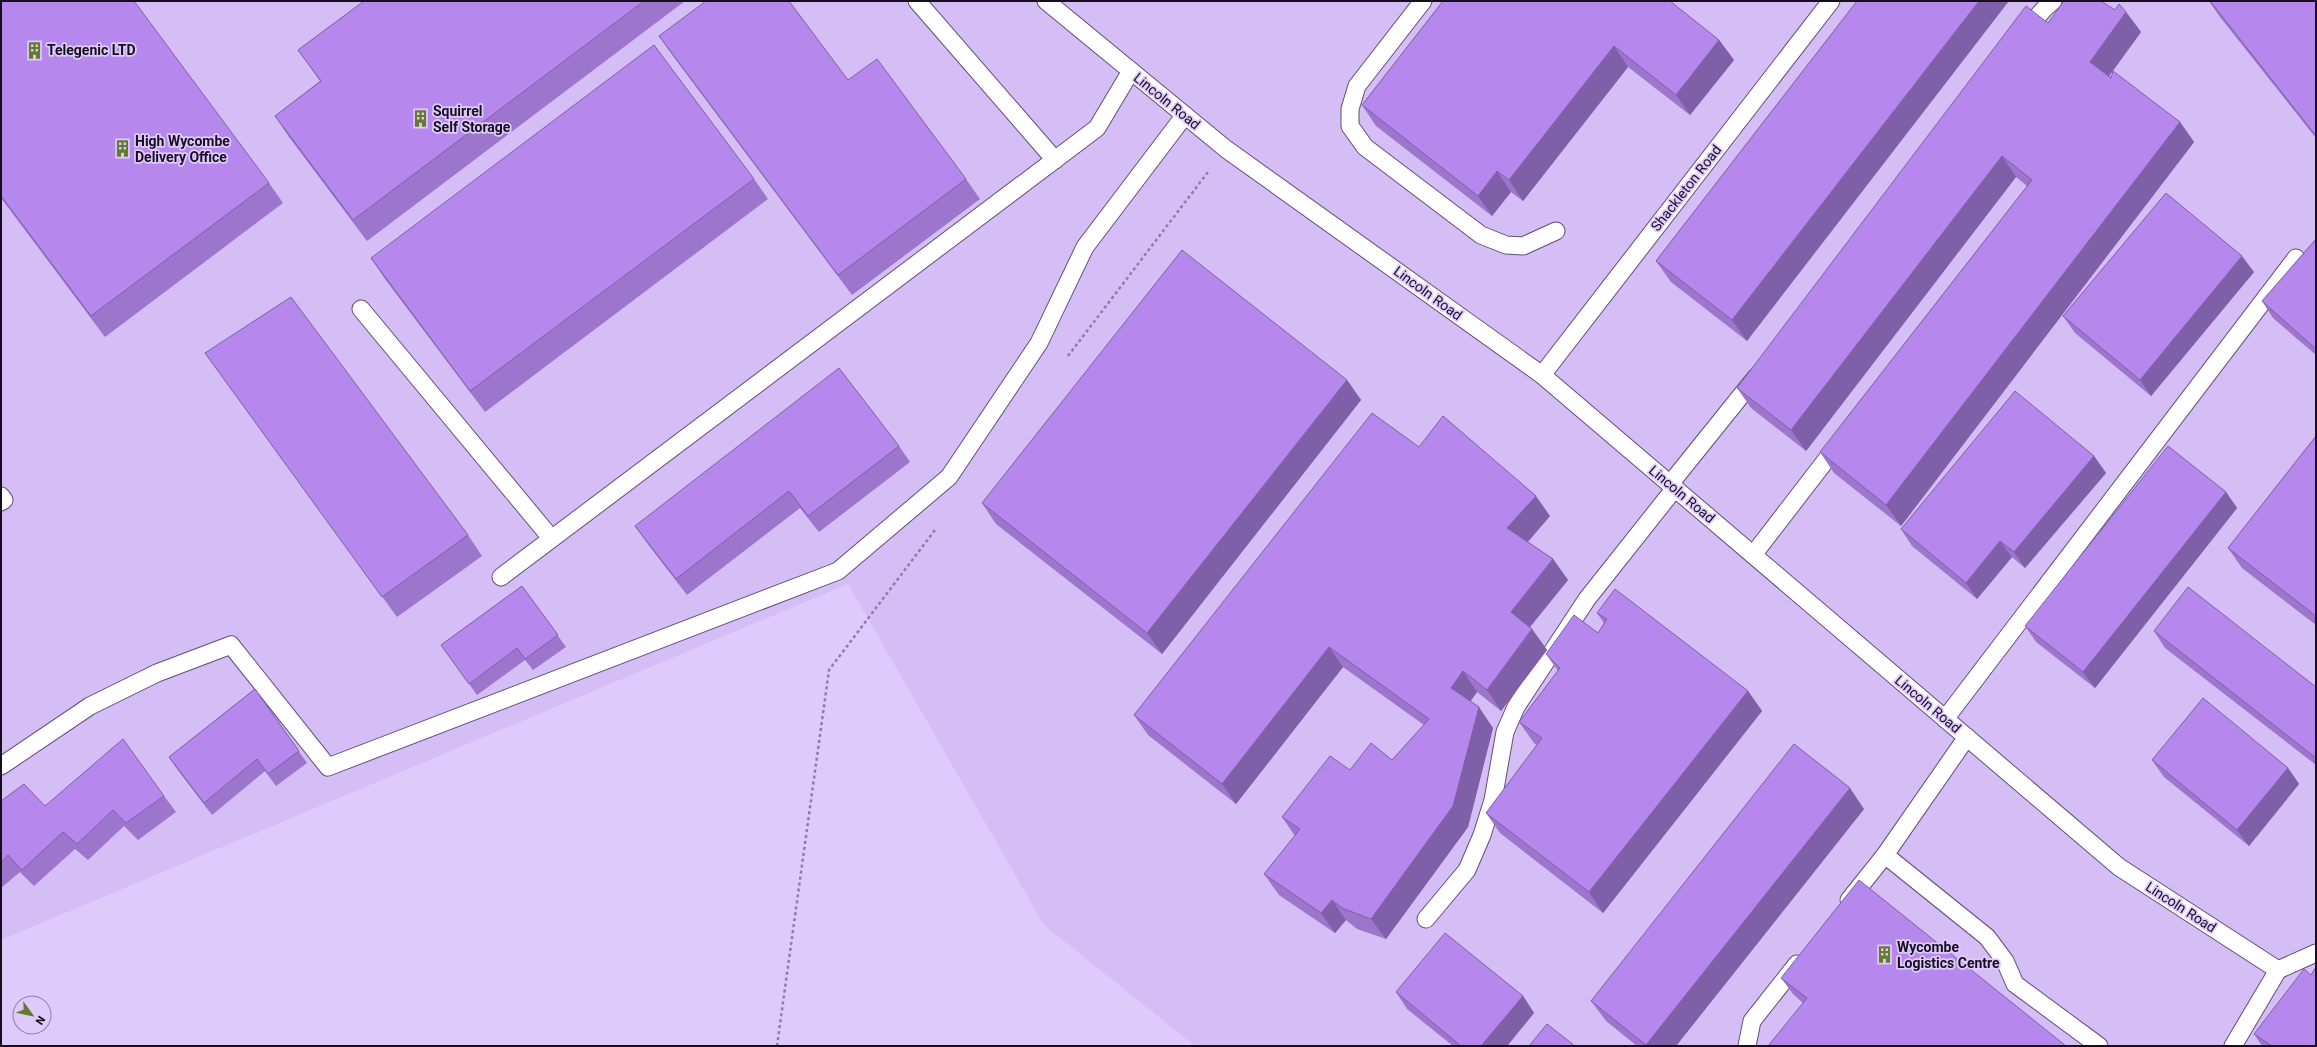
<svg xmlns="http://www.w3.org/2000/svg" width="2317" height="1047" viewBox="0 0 2317 1047" font-family="Roboto,sans-serif">
<style>
.built{fill:#d5bdf6}
.lines{fill:none;stroke-linecap:round;stroke-linejoin:round}
.lane-casing{stroke:#614e7a;stroke-width:19}
.path{stroke:#8c7da1;stroke-width:2.5;stroke-dasharray:3 3;stroke-linecap:butt}
.lane{stroke:#fff;stroke-width:17}
.wall{fill:#9d75cd}
.shaded-wall{fill:#7f5fa7}
.building{fill:#b688ee;stroke:#7f5fa7}
.labels{text-anchor:middle;stroke-width:3.5;stroke-linejoin:round;paint-order:stroke}
.poi-label{font-size:14px;font-weight:bold;fill:#160e1f;stroke:#dfcafc;text-anchor:start}
.street-label{font-size:14px;fill:#160e1f;stroke:#dfcafc}
</style>
<rect width="100%" height="100%" fill="#dfcafc"/>
<polygon class="built" points="1,1 2316,1 2316,1046 1195,1046 1044,925 848,584 1,940"/>
<g class="lines">
<defs>
<g id="lane">
<polyline points="917,1 1055,160"/>
<polyline points="1046,1 1226,149 1542,375 2119,867 2278,970 2316,953"/>
<polyline points="1423,1 1357,86 1350,109 1350,126 1365,147 1481,235 1506,245 1523,246 1556,231"/>
<polyline points="2024,32 2044,9 2053,1"/>
<polyline points="361,309 551,538"/>
<polyline points="1542,375 1831,1"/>
<polyline points="1670,484 1756,377"/>
<polyline points="1,496 4,500 1,502"/>
<polyline points="1753,555 1840,442"/>
<polyline points="501,577 1097,128 1131,71"/>
<polyline points="1945,719 2296,258"/>
<polyline points="1967,737 1885,855 1987,937 2005,961 2015,984 2099,1046"/>
<polyline points="1,766 90,706 157,673 231,645 328,767 838,571 949,477 1039,343 1085,247 1185,115"/>
<polyline points="1849,900 1885,855"/>
<polyline points="1426,919 1467,870 1482,835 1493,800 1505,732 1516,707 1587,599 1675,488"/>
<polyline points="1747,1046 1752,1021 1797,964"/>
<polyline points="2233,1046 2278,970"/>
</g>
</defs>
<use href="#lane" class="lane-casing"/>
<g class="path">
<polyline points="1068,356 1208,172"/>
<polyline points="777,1046 829,670 935,530"/>
</g>
<use href="#lane" class="lane"/>
</g>
<g class="wall">
<polygon points="1,1 269,183 283,203 105,337 1,198"/>
<polygon points="364,1 685,1 367,241 289,137 275,116 320,81 298,50"/>
<polygon points="1443,1 1719,40 1734,60 1690,115 1628,67 1523,201 1511,192 1492,216 1376,126 1362,105"/>
<polygon points="1857,1 1747,341 1671,282 1656,261"/>
<polygon points="2209,1 2316,1 2316,138 2220,17"/>
<polygon points="2115,10 2126,12 2141,32 2109,76 2180,122 2194,142 1901,526 1834,473 1820,452 2027,186 2016,177 1806,451 1751,408 1737,388 2048,23"/>
<polygon points="659,36 848,80 966,179 980,199 852,295 673,56"/>
<polygon points="754,179 768,199 485,412 385,279 371,258"/>
<polygon points="2316,239 2316,355 2273,318 2262,301"/>
<polygon points="2254,272 2151,396 2075,333 2063,316"/>
<polygon points="205,353 468,535 482,556 397,617"/>
<polygon points="1347,380 1361,400 1162,654 996,524 982,503"/>
<polygon points="2316,436 2316,625 2242,568 2228,548"/>
<polygon points="899,446 910,462 819,532 800,508 687,595 647,543 635,526"/>
<polygon points="1419,447 1550,516 1528,542 1553,559 1568,580 1530,627 1532,629 1547,650 1501,711 1477,692 1470,701 1493,728 1468,827 1386,939 1357,929 1346,920 1335,933 1279,895 1264,874 1295,836 1282,817 1350,770 1392,760 1424,725 1343,667 1236,804 1148,735 1134,715"/>
<polygon points="2094,456 2106,473 2025,568 2012,557 1977,599 1912,546 1901,529"/>
<polygon points="2226,492 2237,508 2095,688 2036,642 2025,626"/>
<polygon points="522,586 566,647 533,670 525,660 477,695 441,645"/>
<polygon points="1597,613 1748,691 1762,711 1603,913 1500,833 1486,813 1537,745 1534,743 1519,722 1558,671 1546,654 1598,633 1604,623"/>
<polygon points="2154,631 2316,687 2316,765 2165,648"/>
<polygon points="255,689 307,763 276,786 265,771 212,815 177,769 169,757"/>
<polygon points="2152,760 2288,768 2299,784 2249,846 2164,777"/>
<polygon points="164,796 176,812 138,840 124,826 88,860 75,849 34,886 20,872 1,888 1,801 45,806"/>
<polygon points="1864,809 1676,1046 1637,1046 1606,1021 1591,1001"/>
<polygon points="2311,975 2316,1046 2262,1046 2254,1034"/>
<polygon points="1781,978 2066,1046 1803,1003 1793,994"/>
<polygon points="1396,992 1523,996 1534,1013 1507,1046 1453,1046 1407,1009"/>
</g>
<g class="shaded-wall">
<polygon points="1979,1 2009,1 1747,341 1732,320"/>
<polygon points="2126,12 2141,32 2104,83 2090,62"/>
<polygon points="1719,40 1734,60 1690,115 1676,95"/>
<polygon points="1614,46 1628,67 1523,201 1509,180"/>
<polygon points="2180,122 2194,142 1901,526 1886,505"/>
<polygon points="2002,156 2016,177 1806,451 1791,430"/>
<polygon points="1497,171 1511,192 1492,216 1478,196"/>
<polygon points="2242,256 2254,272 2151,396 2140,380"/>
<polygon points="1347,380 1361,400 1162,654 1147,633"/>
<polygon points="2094,456 2106,473 2025,568 2014,552"/>
<polygon points="2226,492 2237,508 2095,688 2083,672"/>
<polygon points="1536,496 1550,516 1522,548 1507,528"/>
<polygon points="2000,541 2012,557 1977,599 1966,583"/>
<polygon points="1553,559 1568,580 1525,633 1511,612"/>
<polygon points="1532,629 1547,650 1501,711 1487,690"/>
<polygon points="1329,647 1343,667 1236,804 1222,784"/>
<polygon points="1463,671 1477,692 1466,708 1451,688"/>
<polygon points="1748,691 1762,711 1603,913 1589,892"/>
<polygon points="1479,707 1493,728 1468,827 1386,939 1371,919"/>
<polygon points="2288,768 2299,784 2249,846 2237,830"/>
<polygon points="1850,788 1864,809 1676,1046 1647,1046 1646,1045"/>
<polygon points="1332,900 1346,920 1335,933 1321,913"/>
<polygon points="1523,996 1534,1013 1507,1046 1481,1046"/>
</g>
<g class="building">
<polygon points="1,1 134,1 269,183 91,316 1,196"/>
<polygon points="364,1 644,1 353,220 275,116 321,81 298,50"/>
<polygon points="706,1 789,1 848,80 877,59 966,179 838,275 659,36"/>
<polygon points="1443,1 1670,1 1719,40 1676,95 1614,46 1509,180 1497,171 1478,196 1362,105"/>
<polygon points="1857,1 1979,1 1732,320 1656,261"/>
<polygon points="2064,1 2101,1 2115,10 2119,4 2126,12 2090,62 2111,78 2113,71 2180,122 1886,505 1820,452 2032,180 2002,156 1791,430 1737,388 2026,6 2048,23"/>
<polygon points="2210,1 2316,1 2316,136"/>
<polygon points="654,45 754,179 470,391 371,258"/>
<polygon points="2166,193 2242,256 2140,380 2063,316"/>
<polygon points="2316,239 2316,349 2262,301"/>
<polygon points="1182,250 1347,380 1147,633 982,503"/>
<polygon points="291,297 468,535 382,597 205,353"/>
<polygon points="839,368 899,446 808,516 789,491 676,579 635,526"/>
<polygon points="2015,391 2094,456 2014,552 2000,541 1966,583 1901,529"/>
<polygon points="1372,413 1419,447 1443,416 1536,496 1507,528 1553,559 1511,612 1532,629 1487,690 1463,671 1451,688 1479,707 1453,806 1371,919 1342,908 1332,900 1321,913 1264,874 1300,829 1282,817 1330,756 1350,770 1371,743 1392,760 1429,719 1329,647 1222,784 1134,715"/>
<polygon points="2316,436 2316,616 2228,548"/>
<polygon points="2168,446 2226,492 2083,672 2025,626"/>
<polygon points="522,586 558,635 525,659 517,648 469,684 441,645"/>
<polygon points="2188,587 2316,687 2316,758 2154,631"/>
<polygon points="1615,589 1748,691 1589,892 1486,813 1542,738 1519,722 1560,668 1546,654 1574,615 1598,633 1607,619 1597,613"/>
<polygon points="255,689 299,751 268,774 257,759 204,803 169,757"/>
<polygon points="2203,698 2288,768 2237,830 2152,760"/>
<polygon points="123,739 164,796 126,823 113,810 77,844 63,832 22,870 8,855 1,862 1,801 24,784 45,806"/>
<polygon points="1794,744 1850,788 1646,1045 1591,1001"/>
<polygon points="1859,880 2066,1046 1768,1046 1807,998 1781,978"/>
<polygon points="1445,933 1523,996 1481,1046 1461,1046 1396,992"/>
<polygon points="2316,967 2316,1046 2272,1046 2254,1034 2304,969 2311,975"/>
<polygon points="1547,1024 1575,1046 1529,1046"/>
</g>
<defs>
<symbol id="building-bare" viewBox="-9 -9 18 18"><path d="M-4-6H4V6H1V3H-1V6H-4ZM-2.5-4.3h1.7v1.8h-1.7ZM.8-4.3h1.7v1.8H.8ZM-2.5-1h1.7V.8h-1.7ZM.8-1h1.7V.8H.8Z" fill="#647b2d" stroke="#dfcafc" stroke-width="2.5" paint-order="stroke"/></symbol>
</defs>
<g fill-rule="evenodd">
<use href="#building-bare" x="22" y="38" width="25" height="25"/>
<use href="#building-bare" x="408" y="106" width="25" height="25"/>
<use href="#building-bare" x="110" y="136" width="25" height="25"/>
<use href="#building-bare" x="1872" y="942" width="25" height="25"/>
</g>
<g class="labels">
<g class="poi-label">
<text x="47" y="55">Telegenic LTD</text>
<text x="433" y="116">Squirrel<tspan x="433" dy="16">Self Storage</tspan></text>
<text x="135" y="146">High Wycombe<tspan x="135" dy="16">Delivery Office</tspan></text>
<text x="1897" y="952">Wycombe<tspan x="1897" dy="16">Logistics Centre</tspan></text>
</g>
<g class="street-label">
<text transform="translate(1167 101) rotate(39)" y="5">Lincoln Road</text>
<text transform="translate(1686 188) rotate(-52)" y="5">Shackleton Road</text>
<text transform="translate(1428 293) rotate(36)" y="5">Lincoln Road</text>
<text transform="translate(1682 494) rotate(40)" y="5">Lincoln Road</text>
<text transform="translate(1928 704) rotate(40)" y="5">Lincoln Road</text>
<text transform="translate(2181 907) rotate(33)" y="5">Lincoln Road</text>
</g>
</g>
<rect width="2317" height="1047" fill="none" stroke="#160e1f" stroke-width="4"/>
<g transform="translate(32 1015) rotate(123)"><circle r="19" fill="#dfcafc" stroke="#8f7fa4"/>
<path d="M0-3L7 15L0 10L-7 15Z" fill="#647b2d"/>
<text y="-6" font-size="11" font-weight="bold" text-anchor="middle" fill="#160e1f">N</text>
</g>
</svg>
